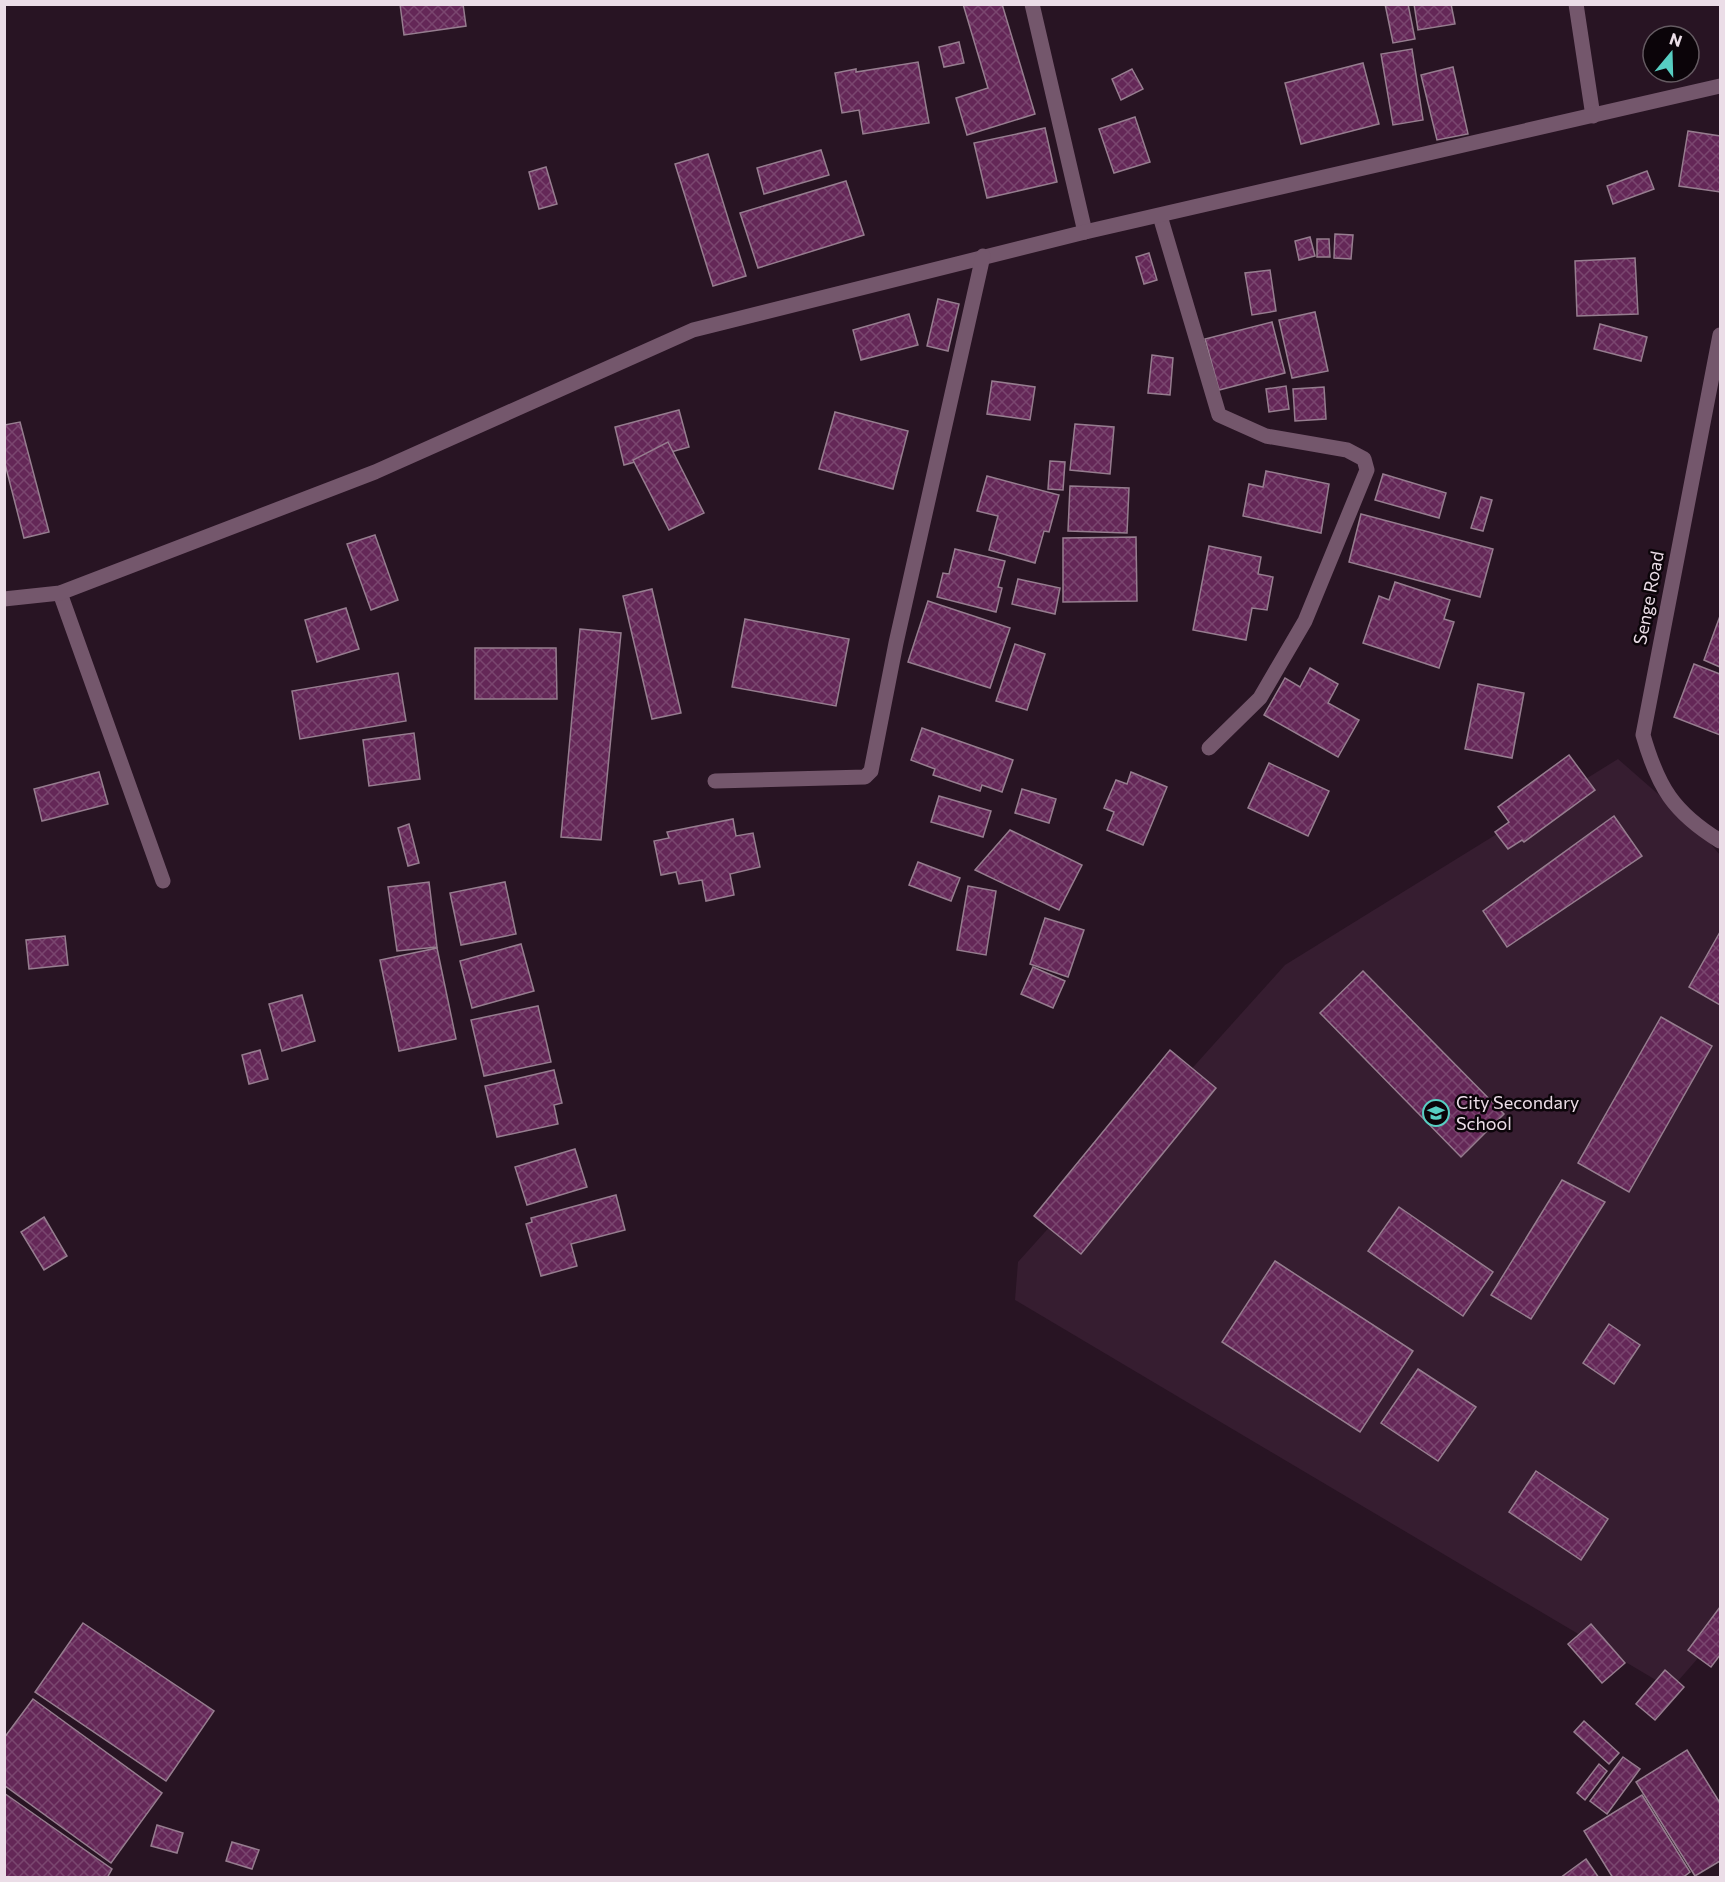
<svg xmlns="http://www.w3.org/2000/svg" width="1725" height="1882" viewBox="0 0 1725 1882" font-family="Commissioner,sans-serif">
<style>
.built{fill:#361d30}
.building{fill:url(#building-cross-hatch);stroke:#967d8f;stroke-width:1.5}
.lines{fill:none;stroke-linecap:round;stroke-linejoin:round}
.minor{stroke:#74576c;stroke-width:15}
.labels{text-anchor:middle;stroke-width:5;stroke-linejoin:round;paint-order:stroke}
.street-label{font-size:18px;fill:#ebdde7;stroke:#0b0409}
.poi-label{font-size:18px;fill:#ebdde7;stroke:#0b0409;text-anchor:start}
</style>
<defs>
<pattern id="building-cross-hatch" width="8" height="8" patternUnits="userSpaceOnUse" patternTransform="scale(1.5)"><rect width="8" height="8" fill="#642757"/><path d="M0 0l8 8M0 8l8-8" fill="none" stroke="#7a466f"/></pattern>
</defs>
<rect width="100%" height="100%" fill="#281423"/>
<polygon class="built" points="1618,759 1698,829 1720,855 1720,1633 1671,1689 1015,1300 1018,1262 1285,965"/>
<g class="building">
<polygon points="400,4 463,4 466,26 404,35"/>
<polygon points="963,4 1002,4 1035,114 967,135 956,98 988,88"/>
<polygon points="1385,4 1408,4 1415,39 1393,43"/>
<polygon points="1414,4 1451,4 1455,24 1418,30"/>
<polygon points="959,42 964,63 944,67 939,47"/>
<polygon points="1412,49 1423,120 1393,125 1381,54"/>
<polygon points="918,62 929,123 863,134 859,110 842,113 835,73 856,69 856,72"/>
<polygon points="1363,63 1379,124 1301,144 1285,83"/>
<polygon points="1453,67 1468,134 1437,140 1421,75"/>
<polygon points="1132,69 1143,89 1121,100 1112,79"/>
<polygon points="1135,117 1150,162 1114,173 1099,129"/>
<polygon points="1045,128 1057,182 987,198 974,143"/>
<polygon points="1688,131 1720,136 1720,192 1679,186"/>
<polygon points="821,150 829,175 764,194 757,168"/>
<polygon points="708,154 746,276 713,286 675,164"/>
<polygon points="546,167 557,204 539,209 529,172"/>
<polygon points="1647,171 1654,189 1613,204 1607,186"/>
<polygon points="846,181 864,235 758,268 740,213"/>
<polygon points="1335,234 1353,235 1351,259 1334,258"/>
<polygon points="1310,237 1315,256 1299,260 1295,241"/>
<polygon points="1317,239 1329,239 1330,257 1317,257"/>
<polygon points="1149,253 1157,280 1144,284 1136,257"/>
<polygon points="1635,258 1638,314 1577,316 1575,261"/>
<polygon points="1270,270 1276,311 1252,315 1245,273"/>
<polygon points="938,299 959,304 948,351 927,346"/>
<polygon points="1315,312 1328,371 1292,378 1279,320"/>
<polygon points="909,314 918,345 861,360 853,330"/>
<polygon points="1272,322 1285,373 1219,390 1205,339"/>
<polygon points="1600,324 1647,337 1641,361 1594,349"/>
<polygon points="1152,355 1173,358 1170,395 1148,393"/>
<polygon points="992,381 1035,387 1030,420 987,414"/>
<polygon points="1286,386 1289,409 1269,412 1266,389"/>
<polygon points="1324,387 1326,419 1295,421 1293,389"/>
<polygon points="679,410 689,447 624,465 615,427"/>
<polygon points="835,412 908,431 893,489 819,469"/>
<polygon points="20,422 49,532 24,538 4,460 4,425"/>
<polygon points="1075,424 1114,427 1110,474 1070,470"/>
<polygon points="668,442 704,513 669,530 633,460"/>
<polygon points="1050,461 1065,462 1063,490 1048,489"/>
<polygon points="1266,471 1329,484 1321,533 1243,516 1249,484 1263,487"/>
<polygon points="1383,474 1446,493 1439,518 1375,500"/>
<polygon points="987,476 1059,495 1049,532 1044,531 1035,563 989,550 998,516 977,511"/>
<polygon points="1070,486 1129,488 1127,533 1068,531"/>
<polygon points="1481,497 1492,500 1483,531 1471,528"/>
<polygon points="1361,514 1493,549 1480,597 1349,562"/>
<polygon points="375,535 398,600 371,610 347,544"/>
<polygon points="1136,537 1137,601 1063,602 1063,538"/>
<polygon points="1209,546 1261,557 1258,574 1273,577 1267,610 1252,608 1246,640 1193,630"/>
<polygon points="955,549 1005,561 998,587 1002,588 996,612 937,597 943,573 949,574"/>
<polygon points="1018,579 1060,588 1055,614 1012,604"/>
<polygon points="1395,582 1450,600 1444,619 1454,622 1439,668 1363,643 1379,596 1389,600"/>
<polygon points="652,589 681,713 652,719 623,596"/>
<polygon points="928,601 1010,628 990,688 908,662"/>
<polygon points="346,608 359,649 317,662 305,620"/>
<polygon points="1720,616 1720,667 1704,660"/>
<polygon points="745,619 849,639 836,706 732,687"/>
<polygon points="580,629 621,633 601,840 561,837"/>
<polygon points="1015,644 1045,654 1027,710 996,701"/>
<polygon points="475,648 556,648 557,699 475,699"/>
<polygon points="1694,664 1720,674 1720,735 1674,717"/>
<polygon points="1310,668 1338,684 1328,703 1359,720 1338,757 1264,715 1285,678 1300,687"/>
<polygon points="398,673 406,721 300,739 292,691"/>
<polygon points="1478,684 1524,693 1512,758 1465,749"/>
<polygon points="922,728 1013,760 1002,792 982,785 980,791 933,775 935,769 911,760"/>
<polygon points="414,733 420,779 369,786 363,740"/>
<polygon points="1569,755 1595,790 1524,842 1522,840 1508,849 1495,832 1509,822 1498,807"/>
<polygon points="1269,763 1329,791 1308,836 1248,808"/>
<polygon points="99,772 108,804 42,821 34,789"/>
<polygon points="1131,772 1167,787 1143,845 1107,830 1114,812 1104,808 1116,780 1127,784"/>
<polygon points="1022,789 1056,799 1049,823 1015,813"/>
<polygon points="939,796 991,811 983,837 931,822"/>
<polygon points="1614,816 1642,856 1507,947 1483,911"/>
<polygon points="733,819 736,836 753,833 760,867 730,874 734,895 706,901 702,880 679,884 676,872 661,875 654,841 669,838 667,832"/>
<polygon points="409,824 419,863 408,866 398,828"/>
<polygon points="1010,830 1082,865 1059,910 975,870"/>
<polygon points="918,862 960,878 951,901 909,885"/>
<polygon points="429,882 437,947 397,951 388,887"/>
<polygon points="505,882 516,934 461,945 450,893"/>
<polygon points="968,886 996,891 986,955 957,950"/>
<polygon points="1045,918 1084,930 1068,977 1030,964"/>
<polygon points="1720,932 1720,1005 1689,987"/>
<polygon points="65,936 68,965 29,969 26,940"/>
<polygon points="521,944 534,991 472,1008 460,961"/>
<polygon points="437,948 456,1039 399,1051 380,960"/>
<polygon points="1033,967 1065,981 1053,1008 1021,994"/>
<polygon points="1363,971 1504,1114 1461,1157 1320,1013"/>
<polygon points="302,995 315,1041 282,1051 269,1004"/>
<polygon points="538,1006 551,1062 484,1076 471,1020"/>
<polygon points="1661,1017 1712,1046 1629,1192 1578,1163"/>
<polygon points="260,1050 268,1079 249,1084 242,1055"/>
<polygon points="1170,1050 1216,1088 1081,1254 1034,1216"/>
<polygon points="554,1070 562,1103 554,1105 558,1124 497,1137 485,1086"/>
<polygon points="575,1149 587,1187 527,1205 515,1167"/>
<polygon points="1562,1180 1605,1202 1531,1319 1491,1295"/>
<polygon points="616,1195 625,1230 571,1244 577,1266 541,1276 526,1224 532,1222 531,1218"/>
<polygon points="1399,1207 1493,1272 1463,1316 1368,1251"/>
<polygon points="44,1217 67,1256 44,1270 21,1232"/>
<polygon points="1275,1261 1413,1351 1360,1432 1222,1342"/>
<polygon points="1609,1324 1640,1345 1614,1384 1583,1363"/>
<polygon points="1418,1369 1476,1407 1438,1461 1381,1423"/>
<polygon points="1536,1471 1608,1519 1581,1560 1509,1512"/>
<polygon points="1720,1607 1720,1655 1711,1667 1688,1650"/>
<polygon points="83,1623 214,1711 166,1781 35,1692"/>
<polygon points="1591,1624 1625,1663 1602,1683 1568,1644"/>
<polygon points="1665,1670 1684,1687 1655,1720 1636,1704"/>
<polygon points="33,1699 162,1793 111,1863 4,1785 4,1738"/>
<polygon points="1584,1721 1619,1753 1609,1764 1574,1732"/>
<polygon points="1687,1750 1720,1803 1720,1861 1695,1876 1636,1782"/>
<polygon points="1623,1757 1640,1769 1607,1814 1590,1801"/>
<polygon points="1599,1764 1607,1771 1585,1800 1577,1793"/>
<polygon points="4,1793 112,1869 107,1878 4,1878"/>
<polygon points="1642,1795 1690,1872 1682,1878 1613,1878 1584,1831"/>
<polygon points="157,1825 183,1833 177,1853 151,1846"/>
<polygon points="232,1842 259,1850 252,1869 226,1861"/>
<polygon points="1586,1859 1599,1878 1560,1878"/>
</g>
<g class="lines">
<g class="minor">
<polyline points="1032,4 1085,232"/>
<polyline points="1576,4 1593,116"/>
<polyline points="1160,216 1219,415 1266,436 1347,450 1364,459 1367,470 1305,621 1260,698 1209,748"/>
<path d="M 1720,335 L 1643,735 C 1658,787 1673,812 1720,841"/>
<polyline points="60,593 163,881"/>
<polyline points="4,599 60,593 375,472 693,330 1085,232 1720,86"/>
<polyline points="715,781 865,777 871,771 896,643 983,256"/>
</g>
</g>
<defs>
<symbol id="school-ring" viewBox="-11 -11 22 22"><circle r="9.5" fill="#0b0409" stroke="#57cec2" stroke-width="1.5"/><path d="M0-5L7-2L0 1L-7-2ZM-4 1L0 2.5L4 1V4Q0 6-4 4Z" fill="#57cec2"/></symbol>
</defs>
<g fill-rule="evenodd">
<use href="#school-ring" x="1421" y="1098" width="30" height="30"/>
</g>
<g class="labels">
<g class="street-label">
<text transform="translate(1649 598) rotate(-79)" y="6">Senge Road</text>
</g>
<g class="poi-label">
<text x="1456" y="1109">City Secondary<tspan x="1456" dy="21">School</tspan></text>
</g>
</g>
<rect width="1725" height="1882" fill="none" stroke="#ebdde7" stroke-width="12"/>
<g transform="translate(1671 54) rotate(19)"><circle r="28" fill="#0b0409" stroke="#655b62" stroke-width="1.5"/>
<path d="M0-4.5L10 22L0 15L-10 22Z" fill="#57cec2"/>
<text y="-9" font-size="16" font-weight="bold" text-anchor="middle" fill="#ebdde7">N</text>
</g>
</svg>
